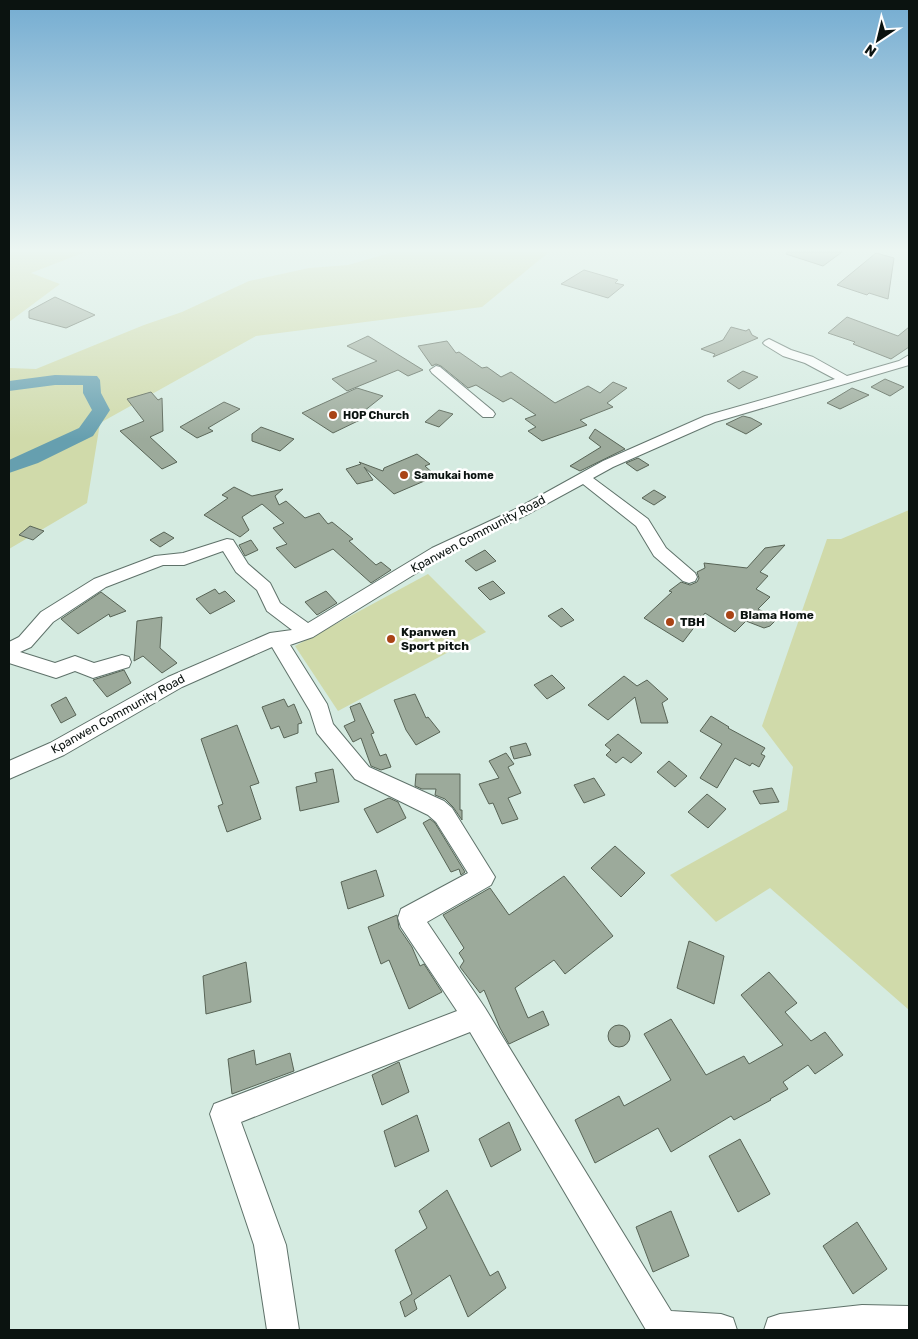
<svg xmlns="http://www.w3.org/2000/svg" width="918" height="1339" viewBox="0 0 918 1339" font-family="Rubik,sans-serif">
<style>
.green{fill:#d0daaa}
.lines{fill:none;stroke-linecap:round;stroke-linejoin:round}
.river{fill:#669faf;fill-rule:evenodd}
.building{fill:#9caa9b;stroke:#586456}
.minor-casing{stroke:#5f726a;stroke-width:2}
.minor{fill:#fff;fill-rule:evenodd}
.poi-dot{fill:#a94416;stroke:#fff;stroke-width:2}
.labels{text-anchor:middle;stroke-width:5;stroke-linejoin:round;paint-order:stroke}
.far-poi-label{font-size:11px;font-weight:bold;fill:#0b1310;stroke:#fff;text-anchor:start}
.street-label{font-size:12px;fill:#0b1310;stroke:#fff}
.poi-label{font-size:12px;font-weight:bold;fill:#0b1310;stroke:#fff;text-anchor:start}
</style>
<rect width="100%" height="100%" fill="#d5ebe1"/>
<g class="green">
<polygon points="9,252 85,252 31,273 60,284 9,322"/>
<polygon points="393,252 549,252 482,307 256,336 100,423 87,503 9,549 9,368 36,369 144,325 182,312 249,281 309,268 348,265"/>
<polygon points="909,510 909,1010 770,888 716,922 670,875 787,810 793,767 762,726 827,539 841,539"/>
<polygon points="428,574 486,632 338,711 295,646"/>
</g>
<g class="lines">
<polygon class="river" points="55,375 97,376 100,380 101,393 110,410 93,436 38,463 9,473 9,460 79,428 92,410 83,393 83,385 55,385 9,391 9,381"/>
</g>
<g class="building">
<polygon points="787,252 842,252 823,266 786,254"/>
<polygon points="876,253 894,258 888,299 869,293 867,295 837,285"/>
<polygon points="584,270 618,280 615,283 624,285 608,298 561,284"/>
<polygon points="55,297 95,315 66,328 29,318 29,311"/>
<polygon points="847,317 898,336 909,327 909,347 891,359 853,344 855,342 828,333"/>
<polygon points="731,327 746,331 749,329 752,335 758,338 713,357 715,354 701,349 723,340"/>
<polygon points="368,336 423,370 408,376 398,370 347,391 332,379 377,361 347,346"/>
<polygon points="447,341 456,353 459,352 482,368 487,367 501,377 511,372 555,403 588,386 600,393 613,382 627,388 607,403 613,407 580,420 587,425 542,441 528,431 536,427 525,419 536,415 511,398 503,402 476,385 468,388 441,366 436,364 432,366 418,346"/>
<polygon points="743,371 758,377 739,389 727,381"/>
<polygon points="885,379 904,387 890,396 871,387"/>
<polygon points="357,388 383,396 359,415 364,418 333,433 302,413"/>
<polygon points="852,388 869,395 840,409 827,403"/>
<polygon points="151,392 158,400 162,398 163,431 150,437 177,462 162,469 120,431 144,421 127,399"/>
<polygon points="224,402 240,409 208,428 213,431 197,438 180,427"/>
<polygon points="439,410 453,414 439,427 425,422"/>
<polygon points="743,416 751,418 762,424 746,434 726,424"/>
<polygon points="261,427 294,439 280,451 252,441 252,434"/>
<polygon points="595,429 625,449 580,471 570,466 601,447 589,438"/>
<polygon points="417,454 430,464 425,466 436,476 394,494 364,467 373,480 357,484 346,469 361,464 359,462 383,471 384,468"/>
<polygon points="638,458 649,465 637,471 626,463"/>
<polygon points="234,487 252,496 283,489 275,496 279,505 286,501 305,518 319,513 328,524 332,522 353,539 349,541 376,565 381,562 391,570 371,583 333,549 295,568 276,548 287,544 273,528 284,523 262,504 242,517 249,530 240,537 204,515 228,498 222,495"/>
<polygon points="654,490 666,497 654,505 642,498"/>
<polygon points="30,526 44,531 33,540 19,535"/>
<polygon points="164,532 174,538 160,547 150,540"/>
<polygon points="251,540 258,550 245,556 239,545"/>
<polygon points="785,545 760,572 768,576 756,589 770,597 758,609 777,619 770,626 764,628 746,621 735,632 705,613 683,642 644,618 672,592 669,591 681,582 690,585 697,582 699,578 697,572 705,568 704,563 747,568 765,548"/>
<polygon points="485,550 496,561 476,571 465,561"/>
<polygon points="493,581 505,593 490,600 478,588"/>
<polygon points="215,589 219,594 225,591 235,601 210,614 196,599"/>
<polygon points="326,591 337,603 317,615 305,602"/>
<polygon points="101,592 126,611 110,617 109,614 78,634 61,619"/>
<polygon points="562,608 574,620 561,627 548,616"/>
<polygon points="162,617 160,648 177,663 162,673 143,656 134,661 137,621"/>
<polygon points="124,670 131,683 107,697 93,680"/>
<polygon points="552,675 565,688 547,699 534,685"/>
<polygon points="624,676 637,686 647,680 668,699 662,703 668,723 641,723 635,697 608,720 588,705"/>
<polygon points="415,694 426,718 428,717 440,732 416,745 406,730 394,700"/>
<polygon points="66,697 76,715 61,723 51,705"/>
<polygon points="284,699 288,707 294,704 302,723 298,724 298,733 284,738 279,726 271,729 262,707"/>
<polygon points="360,703 374,733 371,734 380,756 386,754 391,767 381,770 371,766 361,738 353,742 344,726 355,721 350,707"/>
<polygon points="711,716 729,727 728,728 765,748 761,754 765,756 759,767 752,763 750,766 735,758 717,788 700,778 722,744 700,731"/>
<polygon points="237,725 259,783 250,786 261,819 227,832 218,806 223,804 201,739"/>
<polygon points="618,734 642,753 631,763 623,757 616,763 606,755 611,750 605,745"/>
<polygon points="526,743 531,755 514,759 510,747"/>
<polygon points="506,753 514,764 508,767 521,793 508,798 518,819 502,824 493,803 489,804 479,784 499,778 489,761"/>
<polygon points="669,761 687,776 675,787 657,772"/>
<polygon points="333,769 339,802 300,811 296,787 317,782 315,773"/>
<polygon points="416,774 460,774 460,810 462,810 462,820 453,807 445,799 435,795 436,789 422,789 415,786"/>
<polygon points="594,778 605,795 584,803 574,785"/>
<polygon points="772,788 779,802 760,804 753,791"/>
<polygon points="707,794 726,809 708,828 688,812"/>
<polygon points="389,798 398,802 406,818 377,833 364,809"/>
<polygon points="430,819 435,823 465,872 461,875 459,869 451,872 423,823"/>
<polygon points="615,846 645,873 621,897 591,868"/>
<polygon points="376,870 384,896 348,909 341,882"/>
<polygon points="564,876 613,936 565,974 554,960 515,988 528,1018 543,1011 549,1025 509,1044 500,1028 484,990 480,993 460,967 464,961 459,953 464,948 443,915 490,888 509,915"/>
<polygon points="397,915 399,928 412,947 420,966 424,964 442,992 409,1009 389,960 381,964 368,927"/>
<polygon points="689,941 724,956 714,1004 677,988"/>
<polygon points="246,962 251,1002 206,1014 203,976"/>
<polygon points="769,972 797,1003 785,1012 811,1041 825,1032 843,1055 815,1074 808,1065 783,1082 788,1089 770,1099 771,1100 734,1120 731,1116 671,1152 658,1128 595,1163 575,1120 619,1096 624,1106 671,1080 644,1034 671,1019 706,1075 744,1056 749,1064 783,1045 741,995"/>
<circle cx="619" cy="1036" r="11"/>
<polygon points="254,1050 256,1065 290,1053 294,1071 232,1094 228,1059"/>
<polygon points="399,1062 409,1092 382,1105 372,1075"/>
<polygon points="417,1115 429,1151 395,1167 384,1131"/>
<polygon points="509,1122 521,1150 491,1167 479,1139"/>
<polygon points="740,1139 770,1194 738,1212 709,1156"/>
<polygon points="447,1190 490,1276 498,1271 506,1288 468,1317 450,1275 414,1300 417,1309 405,1317 400,1302 412,1294 395,1250 427,1228 419,1211"/>
<polygon points="671,1211 689,1256 653,1272 636,1227"/>
<polygon points="857,1222 887,1269 853,1294 823,1246"/>
</g>
<g class="lines">
<defs>
<g id="minor">
<polygon points="769,339 791,350 813,357 847,376 899,361 909,355 909,365 715,422 613,467 593,478 648,519 666,548 695,573 697,577 695,581 689,583 683,581 654,556 636,526 583,484 528,514 444,556 313,637 290,645 327,704 333,724 369,767 444,801 452,808 495,877 491,885 427,922 485,1008 671,1311 721,1314 733,1318 737,1330 646,1330 470,1032 241,1122 286,1245 299,1330 267,1330 254,1245 210,1114 214,1104 457,1011 401,927 398,918 401,909 468,873 436,822 428,815 355,779 317,733 310,711 272,647 182,687 64,755 9,779 9,761 50,743 168,677 270,633 292,630 267,611 257,590 236,572 223,551 184,565 163,565 106,587 53,622 31,647 20,652 55,663 75,656 94,663 122,655 129,657 131,662 129,667 93,678 75,671 56,678 9,663 9,642 19,637 41,612 94,579 155,556 183,553 227,539 233,540 248,564 270,583 280,603 308,623 432,548 518,508 603,461 705,416 835,379 805,363 783,356 765,345 763,343 765,341"/>
<polygon points="436,366 440,367 493,411 495,414 493,417 483,417 432,373 430,370"/>
<polygon points="862,1305 909,1306 909,1330 764,1330 768,1318 780,1314"/>
</g>
</defs>
<use href="#minor" class="minor-casing"/>
<use href="#minor" class="minor"/>
</g>
<linearGradient id="sky" x2="0" y2="1"><stop stop-color="#74acd1"/><stop offset="0.57" stop-color="#ecf6f2"/><stop offset="1" stop-color="#ecf6f2" stop-opacity="0"/></linearGradient>
<rect width="918" height="439" fill="url(#sky)"/>
<g class="poi-dot">
<circle cx="333" cy="415" r="5"/>
<circle cx="404" cy="475" r="5"/>
<circle cx="730" cy="615" r="5"/>
<circle cx="670" cy="622" r="5"/>
<circle cx="391" cy="639" r="5"/>
</g>
<g class="labels">
<g class="far-poi-label">
<text x="343" y="419">HOP Church</text>
<text x="414" y="479">Samukai home</text>
</g>
<g class="street-label">
<text transform="translate(478 534) rotate(-28)" y="4">Kpanwen Community Road</text>
<text transform="translate(118 714) rotate(-29)" y="4">Kpanwen Community Road</text>
</g>
<g class="poi-label">
<text x="740" y="619">Blama Home</text>
<text x="680" y="626">TBH</text>
<text x="401" y="636">Kpanwen<tspan x="401" dy="14">Sport pitch</tspan></text>
</g>
</g>
<rect width="918" height="1339" fill="none" stroke="#0b1310" stroke-width="20"/>
<g transform="translate(878 40) rotate(215)" stroke="#ffffff" stroke-width="4" paint-order="stroke">
<path d="M0-4L9 19L0 12L-9 19Z" fill="#0b1310"/>
<text y="-8" font-size="14" font-weight="bold" text-anchor="middle" fill="#0b1310">N</text>
</g>
</svg>
